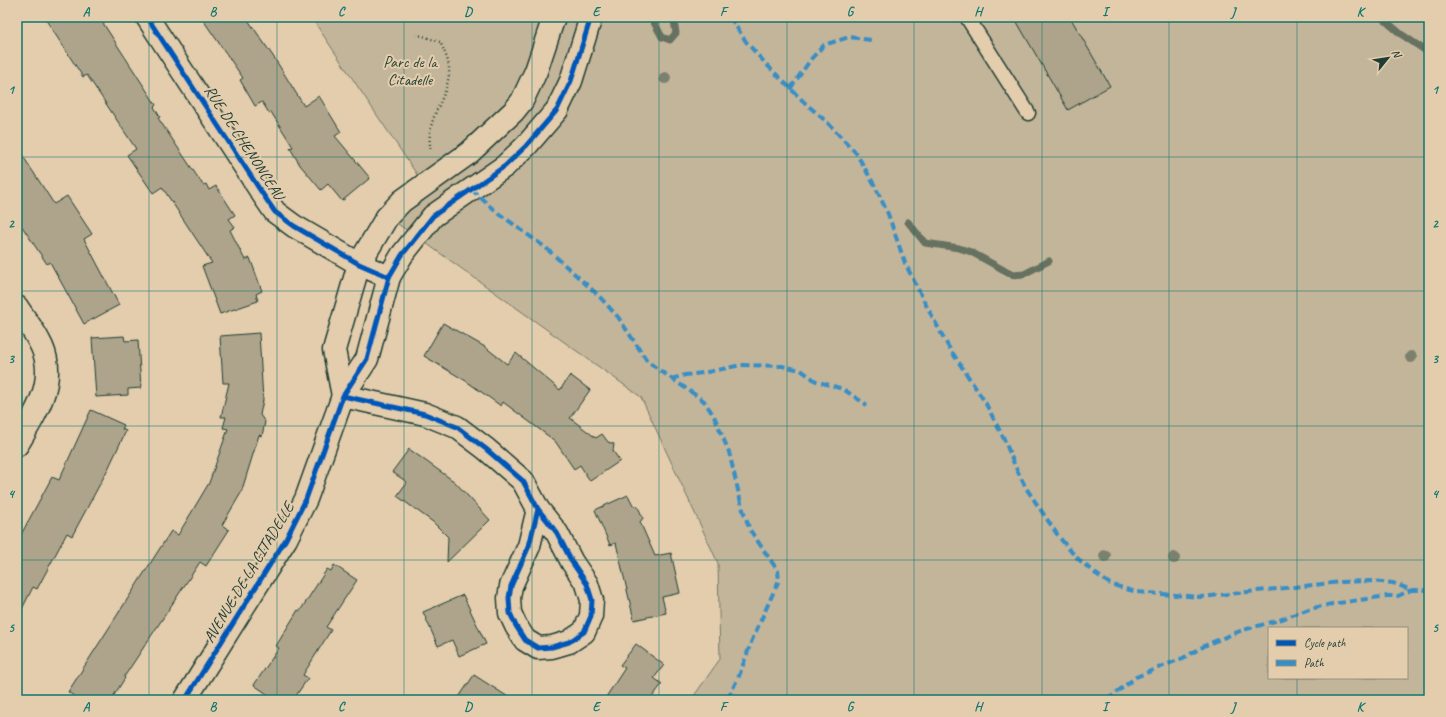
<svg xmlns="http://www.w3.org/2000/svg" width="1446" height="717" viewBox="0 0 1446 717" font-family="Caveat,sans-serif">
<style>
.green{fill:#c3b59a;stroke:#717967;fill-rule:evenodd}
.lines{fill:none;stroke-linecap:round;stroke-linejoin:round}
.stream{stroke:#667160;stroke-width:7}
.building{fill:#ada48b;stroke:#1f3d34}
.service-casing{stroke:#1f3d34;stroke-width:17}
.minor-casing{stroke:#1f3d34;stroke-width:25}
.path{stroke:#1f3d34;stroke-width:2.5;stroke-dasharray:1 3;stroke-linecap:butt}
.service{stroke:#e3cdad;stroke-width:14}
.minor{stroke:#e3cdad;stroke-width:22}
.quiet{stroke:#378ec5;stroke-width:4;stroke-dasharray:8 4;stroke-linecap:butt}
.cycleway-casing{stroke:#e3cdad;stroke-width:8}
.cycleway{stroke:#0057b8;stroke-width:5}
.tree{fill:#7c816d}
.grid{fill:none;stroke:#0f766e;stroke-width:1;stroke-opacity:0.55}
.labels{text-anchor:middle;stroke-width:4;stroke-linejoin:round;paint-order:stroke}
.park-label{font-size:16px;fill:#274339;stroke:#e3cdad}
.street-label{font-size:16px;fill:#1f3d34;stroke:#e3cdad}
.neatline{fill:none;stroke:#0f766e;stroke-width:1.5}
.grid-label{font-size:13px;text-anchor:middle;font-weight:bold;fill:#0f766e}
</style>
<rect width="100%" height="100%" fill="#e3cdad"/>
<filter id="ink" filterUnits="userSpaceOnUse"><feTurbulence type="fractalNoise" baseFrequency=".025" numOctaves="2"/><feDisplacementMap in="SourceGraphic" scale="8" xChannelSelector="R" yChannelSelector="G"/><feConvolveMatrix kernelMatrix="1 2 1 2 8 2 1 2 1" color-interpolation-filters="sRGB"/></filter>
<g filter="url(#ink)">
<path class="green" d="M 311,17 L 1429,17 L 1429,700 L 691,700 L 720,659 L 718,563 L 641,397 L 416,236 L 387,217 L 424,185 ZM 1269,628 L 1407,628 L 1407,678 L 1269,678 Z"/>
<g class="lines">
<g class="stream">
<polyline points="651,17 662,37 670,40 676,33 674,21 671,17"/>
<polyline points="1381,17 1401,34 1429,53"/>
<polyline points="908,222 925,243 959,248 971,252 1013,275 1024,274 1049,261"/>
</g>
</g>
<g class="building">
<polygon points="44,17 99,17 156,105 154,107 160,117 158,118 203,185 206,184 209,190 216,186 235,215 229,219 235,227 230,230 245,260 250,258 262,291 256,294 258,301 220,314 202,266 212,263 162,187 153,193 127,155 136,149 87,75 83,77"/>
<polygon points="201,17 246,17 275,59 304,106 319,96 341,132 335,136 370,178 342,201 328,184 321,190 300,165 290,148 293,147 271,112 269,113 262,102 255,106 240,80 243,78"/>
<polygon points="1014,17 1070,17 1110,86 1068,110"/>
<polygon points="17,147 54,204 67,196 92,234 84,239 119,305 84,324 50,262 47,264 17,219"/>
<polygon points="443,323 485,347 507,364 516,353 560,390 570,375 590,390 570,418 596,438 602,434 608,442 614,444 613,451 620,461 590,481 580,465 574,469 555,441 503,402 501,406 466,381 424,356"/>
<polygon points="259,333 263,400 260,415 265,422 262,436 259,435 241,493 222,525 229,530 206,566 200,562 124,677 125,678 111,700 80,700 68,692 171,531 178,535 209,483 228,429 223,428 226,417 221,417 229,383 223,383 220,336"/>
<polygon points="124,336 125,341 138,340 141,388 128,389 128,395 96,397 92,338"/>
<polygon points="91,410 124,425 122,429 126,431 108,469 72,536 67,533 37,589 33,587 17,619 17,542 52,477 59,480"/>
<polygon points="409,449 455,482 490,520 447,562 448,537 433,522 397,496 407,482 392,472"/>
<polygon points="628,495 633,505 638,507 643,518 640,522 655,556 671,553 680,593 662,597 666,613 634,620 616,543 610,545 595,510"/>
<polygon points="334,565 357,580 326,627 331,630 303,675 308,678 293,700 276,700 254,685 279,648 276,646 298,610 300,611 327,569 331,571"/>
<polygon points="463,595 486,644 459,656 452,640 438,646 423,612"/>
<polygon points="636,644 664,665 654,678 662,684 650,700 604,700 625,668 620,665"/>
<polygon points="474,675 513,700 457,700"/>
</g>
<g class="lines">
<defs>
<polyline id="service" points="967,17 1028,113"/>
<g id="minor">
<polyline points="147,17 262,193 275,212 294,226 359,264 389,277"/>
<path d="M 17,307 C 24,318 33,329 39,341 C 60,378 36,413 17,445"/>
<polyline points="343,396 425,414 457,427 486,449 523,481 538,509 557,533 572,562 587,584 592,600 591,616 584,632 569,642 552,647 538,648 525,640 516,626 510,613 509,598 511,586 529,546 538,509"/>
<polyline points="343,396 334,350 359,264 387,217 402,201 469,153 514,111 522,101 536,71 554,17"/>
<polyline points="185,700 286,539 306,499 343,396 367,359 389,277 402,255 433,216 505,166 526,146 557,110 571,81 591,17"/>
</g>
</defs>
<use href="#service" class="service-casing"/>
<use href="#minor" class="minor-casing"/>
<path class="path" d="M 416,35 L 423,36 L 440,42 C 445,52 450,63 449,74 C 446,103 424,119 431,151"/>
<use href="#service" class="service"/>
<use href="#minor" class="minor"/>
<g class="quiet">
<polyline points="730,17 747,43 766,64 805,103 827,122 856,153 875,186 888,214 905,263 926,305 948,346 985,402 1004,439 1015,466 1026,488 1059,537 1075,556 1092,571 1110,584 1136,592 1201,597 1341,582 1370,581 1393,583 1411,590 1429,590"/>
<polyline points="790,89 811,59 824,45 849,37 871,40"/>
<polyline points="471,189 494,210 546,248 598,295 618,317 648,362 704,401 714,416 729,452 742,507 750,530 778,571 779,580 752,640 739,676 727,700"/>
<polyline points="671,379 685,375 703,373 741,365 782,366 801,370 816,381 843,389 867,405"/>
<polyline points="1107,700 1136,677 1183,658 1208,644 1240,631 1279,620 1309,609 1332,604 1387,596 1398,596 1411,590"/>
</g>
<defs>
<g id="cycleway">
<polyline points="147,17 262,193 275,212 294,226 359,264 389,277"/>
<polyline points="343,396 425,414 457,427 486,449 523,481 538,509 557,533 572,562 587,584 592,600 591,616 584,632 569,642 552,647 538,648 525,640 516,626 510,613 509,598 511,586 529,546 538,509"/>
<polyline points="185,700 286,539 306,499 343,396 367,359 389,277 402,255 433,216 505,166 526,146 557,110 571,81 591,17"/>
</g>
</defs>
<use href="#cycleway" class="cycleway-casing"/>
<use href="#cycleway" class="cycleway"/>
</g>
<g class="tree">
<circle cx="665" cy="78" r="6"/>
<circle cx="1411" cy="357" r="6"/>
<circle cx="1105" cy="556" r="6"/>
<circle cx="1174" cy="558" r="6"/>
</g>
</g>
<path class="grid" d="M 149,17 L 149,700M 277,17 L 277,700M 404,17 L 404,700M 532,17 L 532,700M 659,17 L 659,700M 787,17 L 787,700M 914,17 L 914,700M 1042,17 L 1042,700M 1169,17 L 1169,700M 1297,17 L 1297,628M 17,157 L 1429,157M 17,291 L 1429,291M 17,426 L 1429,426M 17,560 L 1429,560M 1297,678 L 1297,700"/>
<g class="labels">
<g class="park-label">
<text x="410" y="67">Parc de la<tspan x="410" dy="18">Citadelle</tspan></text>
</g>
<g class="street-label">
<text transform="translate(245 142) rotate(57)" y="6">RUE DE CHENONCEAU</text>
<text transform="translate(248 572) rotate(-59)" y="6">AVENUE DE LA CITADELLE</text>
</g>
</g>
<rect width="1446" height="717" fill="none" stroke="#e3cdad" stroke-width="44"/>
<rect x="1268" y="627" width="140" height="52" fill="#e3cdad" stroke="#95937d"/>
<rect x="1276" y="640" width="20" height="6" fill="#0057b8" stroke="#95937d"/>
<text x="1304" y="647" font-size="12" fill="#1f3d34">Cycle path</text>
<rect x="1276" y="660" width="20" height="6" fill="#378ec5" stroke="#95937d"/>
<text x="1304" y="667" font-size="12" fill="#1f3d34">Path</text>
<g transform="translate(1388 58) rotate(60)" stroke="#e3cdad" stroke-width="3" paint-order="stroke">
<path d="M0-3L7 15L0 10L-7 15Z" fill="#1f3d34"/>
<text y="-6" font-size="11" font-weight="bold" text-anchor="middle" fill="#1f3d34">N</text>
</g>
<rect x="22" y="22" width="1402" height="673" class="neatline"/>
<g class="grid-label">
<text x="86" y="16">A</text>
<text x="213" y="16">B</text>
<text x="341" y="16">C</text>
<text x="468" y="16">D</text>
<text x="596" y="16">E</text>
<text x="723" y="16">F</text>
<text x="850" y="16">G</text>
<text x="978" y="16">H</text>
<text x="1105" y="16">I</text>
<text x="1233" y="16">J</text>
<text x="1360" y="16">K</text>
<text x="11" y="94">1</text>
<text x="1435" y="94">1</text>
<text x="11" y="228">2</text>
<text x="1435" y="228">2</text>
<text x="11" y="363">3</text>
<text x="1435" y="363">3</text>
<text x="11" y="498">4</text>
<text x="1435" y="498">4</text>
<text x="11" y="632">5</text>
<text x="1435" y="632">5</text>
<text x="86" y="711">A</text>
<text x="213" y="711">B</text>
<text x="341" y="711">C</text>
<text x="468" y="711">D</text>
<text x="596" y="711">E</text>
<text x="723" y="711">F</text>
<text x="850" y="711">G</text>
<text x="978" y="711">H</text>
<text x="1105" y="711">I</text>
<text x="1233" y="711">J</text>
<text x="1360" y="711">K</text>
</g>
</svg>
